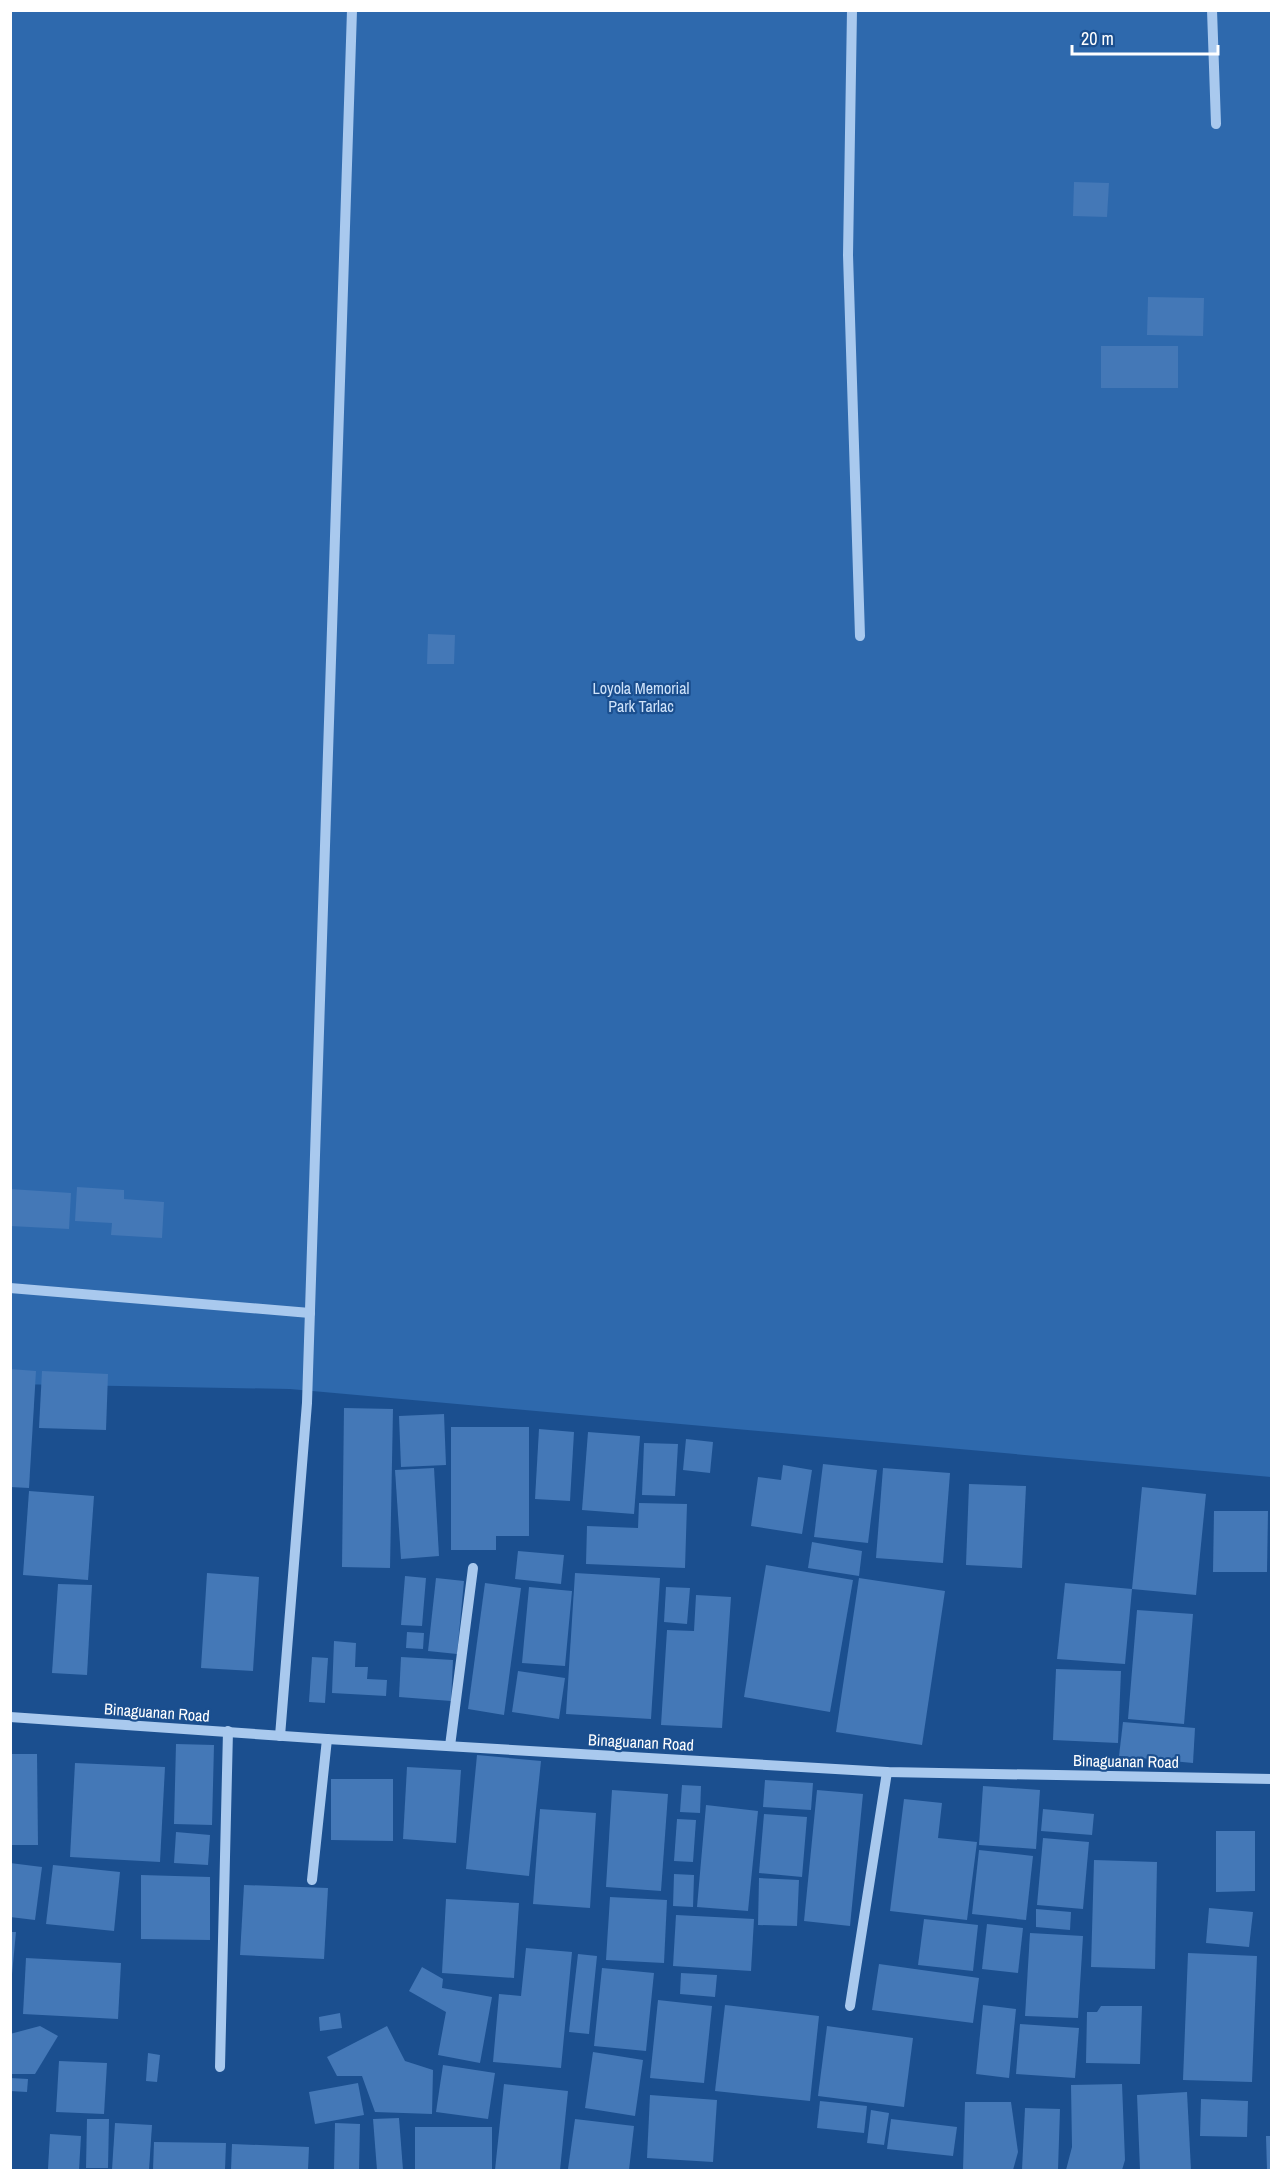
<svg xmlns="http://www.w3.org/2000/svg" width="1282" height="2181" viewBox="0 0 1282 2181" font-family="'Archivo Narrow',sans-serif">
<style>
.green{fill:#2e69ad}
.building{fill:#4478b7}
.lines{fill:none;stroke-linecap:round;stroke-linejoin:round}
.minor{stroke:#a9c9ee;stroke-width:10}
.labels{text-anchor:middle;stroke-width:4.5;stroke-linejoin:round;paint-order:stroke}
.park-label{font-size:16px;fill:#cfe3fa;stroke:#1b4f8f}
.street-label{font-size:16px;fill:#fff;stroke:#1b4f8f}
</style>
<rect width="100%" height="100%" fill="#1b4f8f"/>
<polygon class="green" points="11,11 1271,11 1271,1477 290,1389 11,1384"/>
<g class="building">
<polygon points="1074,182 1109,183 1107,217 1073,216"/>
<polygon points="1148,297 1204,298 1203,336 1147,335"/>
<rect x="1101" y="346" width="77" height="42"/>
<polygon points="428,634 455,635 454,664 427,664"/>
<polygon points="77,1187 124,1190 124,1199 164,1202 162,1238 111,1235 112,1223 75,1221"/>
<polygon points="10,1189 71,1193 69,1229 10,1226"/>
<polygon points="10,1369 36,1371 29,1488 10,1487"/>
<polygon points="42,1371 108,1374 106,1430 39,1428"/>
<polygon points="344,1408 393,1409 390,1568 342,1567"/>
<polygon points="444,1414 446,1465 401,1467 399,1416"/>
<polygon points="451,1427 529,1427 529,1536 496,1536 496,1550 451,1550"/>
<polygon points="539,1429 574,1432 570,1501 535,1499"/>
<polygon points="588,1432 640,1436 634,1514 582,1510"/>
<polygon points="686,1439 713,1442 710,1473 683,1470"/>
<polygon points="644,1443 678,1444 675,1496 642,1495"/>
<polygon points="823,1464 877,1470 868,1543 814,1537"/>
<polygon points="783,1465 812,1470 802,1534 751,1526 758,1477 781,1480"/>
<polygon points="434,1468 439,1556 401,1559 395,1470"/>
<polygon points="883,1468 950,1473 943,1563 876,1558"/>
<polygon points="969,1484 1026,1486 1022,1568 966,1565"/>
<polygon points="1142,1487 1206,1494 1196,1595 1132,1589"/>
<polygon points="29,1491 94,1496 88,1580 23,1575"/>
<polygon points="639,1503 687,1504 685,1568 586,1564 587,1526 638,1528"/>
<polygon points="1214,1511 1268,1511 1267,1572 1213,1572"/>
<polygon points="812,1542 862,1551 859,1576 808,1568"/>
<polygon points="518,1551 564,1555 561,1584 515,1579"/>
<polygon points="766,1565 853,1580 830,1712 744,1697"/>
<polygon points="207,1573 259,1577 253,1671 201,1668"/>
<polygon points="575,1573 660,1578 651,1719 566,1714"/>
<polygon points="405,1576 426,1578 422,1626 401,1625"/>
<polygon points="436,1578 464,1581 457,1654 428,1651"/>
<polygon points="859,1578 945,1591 922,1745 836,1732"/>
<polygon points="485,1583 521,1588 504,1715 468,1709"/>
<polygon points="1065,1583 1132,1589 1125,1664 1057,1659"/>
<polygon points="58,1584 92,1585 87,1675 52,1673"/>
<polygon points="529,1587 572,1591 565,1666 522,1663"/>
<polygon points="666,1587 690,1588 687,1624 664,1622"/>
<polygon points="696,1595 731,1597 722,1728 661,1725 667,1630 694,1631"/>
<polygon points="1137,1610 1193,1614 1184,1724 1128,1719"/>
<polygon points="407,1632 424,1633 423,1649 406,1648"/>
<polygon points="334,1641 356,1643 355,1667 368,1667 367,1679 387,1680 386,1696 332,1693"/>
<polygon points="312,1657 328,1658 325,1703 309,1702"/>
<polygon points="401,1657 453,1660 451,1701 399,1697"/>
<polygon points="1056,1669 1121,1671 1118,1743 1053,1740"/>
<polygon points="518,1671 565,1678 559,1719 512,1712"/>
<polygon points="1123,1722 1195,1728 1193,1763 1119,1756"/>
<polygon points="176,1744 214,1745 212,1825 174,1824"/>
<polygon points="10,1754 37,1754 38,1845 10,1845"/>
<polygon points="477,1755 541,1761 529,1876 466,1869"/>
<polygon points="75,1763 165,1767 160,1862 70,1857"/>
<polygon points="407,1767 461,1770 456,1843 403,1839"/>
<polygon points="331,1779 393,1779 393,1841 331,1840"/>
<polygon points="765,1780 813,1783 811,1810 763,1807"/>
<polygon points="682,1785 701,1786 700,1813 680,1812"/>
<polygon points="983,1786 1040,1790 1036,1849 979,1845"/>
<polygon points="612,1790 668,1794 661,1891 606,1887"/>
<polygon points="817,1790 863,1794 850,1926 804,1921"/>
<polygon points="904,1799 942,1803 938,1838 977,1842 967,1920 890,1911"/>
<polygon points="706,1805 758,1811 748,1911 697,1907"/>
<polygon points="540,1809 596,1813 590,1908 533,1904"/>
<polygon points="1043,1809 1094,1814 1092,1835 1041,1831"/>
<polygon points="764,1814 807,1817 802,1877 759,1873"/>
<polygon points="677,1819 696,1820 693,1862 674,1861"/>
<polygon points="1216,1831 1255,1831 1255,1891 1216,1892"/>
<polygon points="176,1832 210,1835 208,1865 174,1863"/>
<polygon points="1043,1838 1089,1842 1083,1909 1037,1905"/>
<polygon points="979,1850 1033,1856 1026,1920 972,1914"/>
<polygon points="1094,1860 1157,1862 1155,1969 1091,1967"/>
<polygon points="10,1863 42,1867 35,1920 10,1917"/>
<polygon points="53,1865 120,1872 114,1931 46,1924"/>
<polygon points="674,1874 694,1875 693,1907 673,1906"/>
<polygon points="141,1875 210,1877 210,1940 141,1939"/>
<polygon points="759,1878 799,1880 797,1926 758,1925"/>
<polygon points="244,1885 328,1888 324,1959 240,1955"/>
<polygon points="610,1897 667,1900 664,1963 606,1960"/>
<polygon points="446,1899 519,1903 514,1978 442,1973"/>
<polygon points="1209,1908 1253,1912 1249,1947 1206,1943"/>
<polygon points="1036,1909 1071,1912 1070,1930 1036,1927"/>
<polygon points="676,1915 754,1919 751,1971 673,1966"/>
<polygon points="924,1919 978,1925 973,1971 918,1965"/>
<polygon points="987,1924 1023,1928 1018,1973 982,1969"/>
<polygon points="10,1932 16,1932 12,1974 10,1974"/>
<polygon points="1030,1933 1083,1936 1078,2018 1025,2016"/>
<polygon points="526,1948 572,1952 561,2068 493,2062 499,1994 521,1996"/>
<polygon points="1188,1953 1257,1956 1252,2082 1183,2080"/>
<polygon points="578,1954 597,1956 589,2034 569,2032"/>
<polygon points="26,1958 121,1963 118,2019 23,2014"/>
<polygon points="879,1964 979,1978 973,2023 872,2010"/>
<polygon points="422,1967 443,1979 442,1988 492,1997 480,2063 438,2055 446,2012 409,1991"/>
<polygon points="602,1968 654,1973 646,2051 594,2046"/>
<polygon points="681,1973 717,1975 715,1997 680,1994"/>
<polygon points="658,2000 712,2006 704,2083 650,2078"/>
<polygon points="725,2005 819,2016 810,2101 715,2091"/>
<polygon points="983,2005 1016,2009 1009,2078 976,2074"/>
<polygon points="1101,2006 1142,2006 1140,2064 1086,2063 1087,2012 1097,2012"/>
<polygon points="340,2013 342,2028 320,2031 319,2017"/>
<polygon points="1020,2024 1079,2028 1075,2078 1016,2074"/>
<polygon points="40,2026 58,2036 35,2074 10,2074 10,2034"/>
<polygon points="387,2026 405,2061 433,2070 432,2114 375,2112 362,2076 337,2076 327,2057"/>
<polygon points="827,2026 913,2038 904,2107 818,2096"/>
<polygon points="593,2052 643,2060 635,2116 585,2108"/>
<polygon points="148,2053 160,2055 157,2082 146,2081"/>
<polygon points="59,2061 107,2063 104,2114 56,2112"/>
<polygon points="443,2065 495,2073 488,2119 436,2112"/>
<polygon points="10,2078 28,2079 27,2092 10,2091"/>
<polygon points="358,2083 364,2115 315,2124 309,2092"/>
<polygon points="504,2084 568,2091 560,2170 495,2170"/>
<polygon points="1122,2084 1125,2160 1122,2170 1066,2170 1072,2147 1071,2085"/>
<polygon points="1187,2092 1191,2170 1140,2170 1137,2095"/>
<polygon points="650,2095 717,2100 713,2162 647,2158"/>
<polygon points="1201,2099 1248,2101 1247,2137 1200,2136"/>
<polygon points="820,2101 867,2106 864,2133 817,2128"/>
<polygon points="965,2102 1011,2102 1018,2152 1013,2170 963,2170"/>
<polygon points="1025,2108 1060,2109 1058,2170 1022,2170"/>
<polygon points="871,2110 889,2113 884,2145 867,2143"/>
<polygon points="399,2118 403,2170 377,2170 373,2119"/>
<polygon points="87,2119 109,2119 108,2168 86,2168"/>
<polygon points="575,2119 634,2126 629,2170 568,2169"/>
<polygon points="891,2119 957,2127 953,2156 887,2149"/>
<polygon points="115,2123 152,2125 149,2170 112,2170"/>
<polygon points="335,2123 360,2124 359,2170 334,2170"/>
<rect x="415" y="2127" width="77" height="43"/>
<polygon points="50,2134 81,2136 79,2170 48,2169"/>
<polygon points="1266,2136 1272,2136 1272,2170 1267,2170"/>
<polygon points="154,2142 226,2143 225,2170 153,2170"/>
<polygon points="232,2144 309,2147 308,2170 231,2170"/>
</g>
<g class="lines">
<g class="minor">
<polyline points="852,10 848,255 860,636"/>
<polyline points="1212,10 1216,124"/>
<polyline points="10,1288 310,1313"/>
<polyline points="10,1717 327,1739 887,1772 1272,1779"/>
<polyline points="280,1736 307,1403 352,10"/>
<polyline points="450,1746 473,1568"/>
<polyline points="312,1880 327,1739"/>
<polyline points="850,2006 887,1772"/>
<polyline points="220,2067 228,1731"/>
</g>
</g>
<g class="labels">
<g class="park-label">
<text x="641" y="694">Loyola Memorial<tspan x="641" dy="18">Park Tarlac</tspan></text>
</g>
<g class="street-label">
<text transform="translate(157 1712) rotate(4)" y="6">Binaguanan Road</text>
<text transform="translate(641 1742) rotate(3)" y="6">Binaguanan Road</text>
<text transform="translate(1126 1761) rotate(1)" y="6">Binaguanan Road</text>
</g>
</g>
<rect width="1282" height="2181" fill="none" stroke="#ffffff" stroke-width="24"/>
<path d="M1072 45v9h146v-9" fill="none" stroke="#ffffff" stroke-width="3"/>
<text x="1081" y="45" font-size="18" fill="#ffffff" stroke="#1b4f8f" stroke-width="4.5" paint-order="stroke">20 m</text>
</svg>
